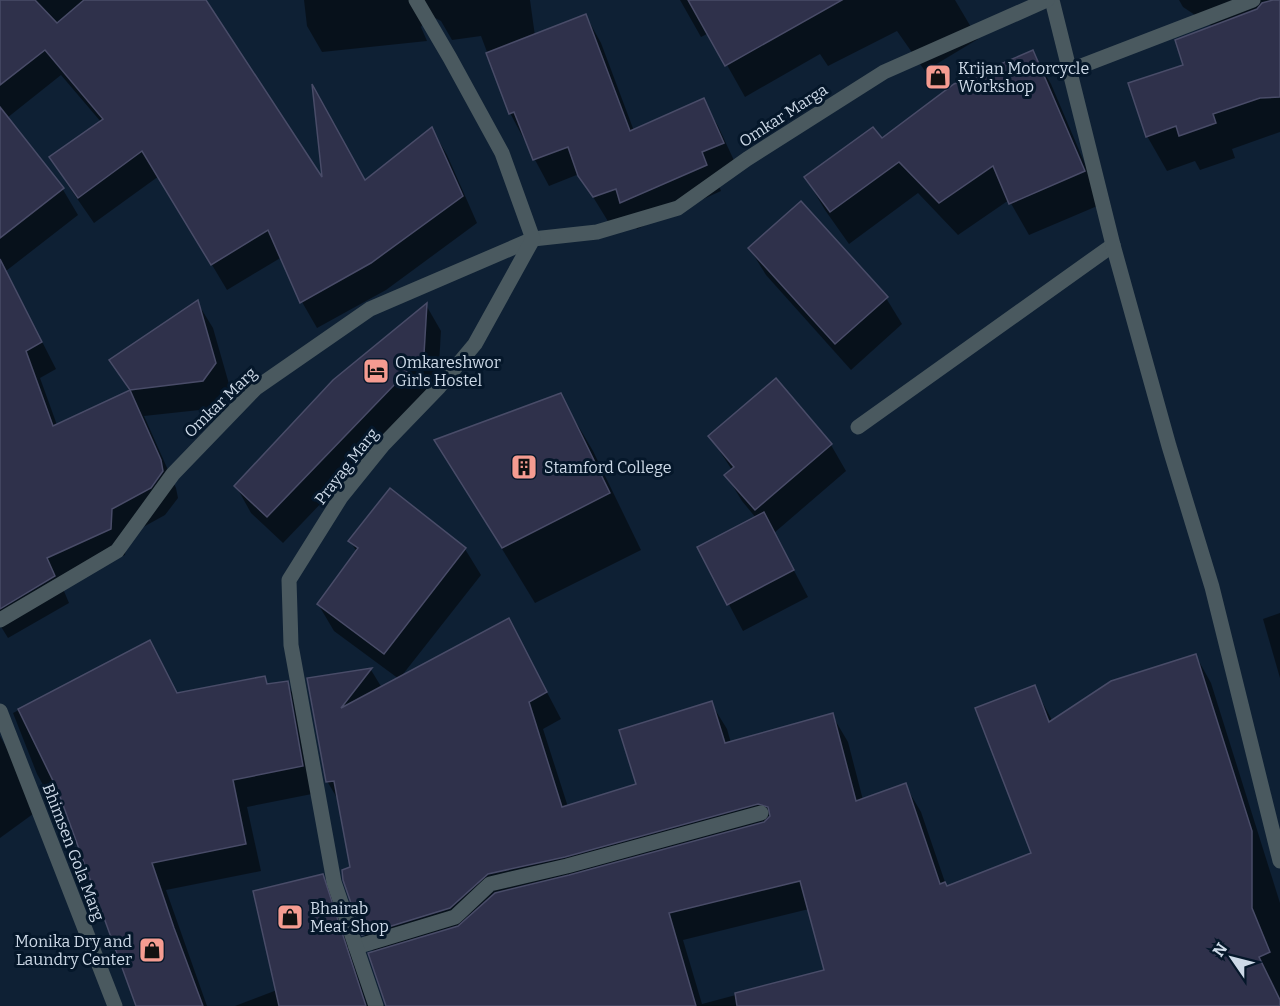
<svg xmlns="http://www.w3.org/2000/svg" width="1280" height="1006" viewBox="0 0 1280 1006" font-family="Bitter,serif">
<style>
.shadow{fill:#0007;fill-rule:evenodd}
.building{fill:#2f314b;stroke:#494c68;stroke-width:1.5}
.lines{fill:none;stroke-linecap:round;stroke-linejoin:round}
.service{stroke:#4a595f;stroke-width:15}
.minor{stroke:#4a595f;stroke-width:15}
.labels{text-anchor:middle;stroke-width:6;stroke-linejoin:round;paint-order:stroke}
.poi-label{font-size:16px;fill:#cdd9e7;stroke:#05172a;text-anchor:start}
.street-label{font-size:16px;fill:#cdd9e7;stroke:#05172a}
</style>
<rect width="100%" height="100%" fill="#0e2034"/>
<g class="shadow">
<polygon points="0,0 204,0 324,182 366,182 432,129 447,155 477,223 386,290 317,328 302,302 282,257 227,290 159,176 94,223 67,184 51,157 101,122 61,75 7,118 62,188 78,215 6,271 56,369 40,378 57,425 130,392 111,360 197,302 213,328 231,391 218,408 144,416 176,488 178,498 165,515 127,536 125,555 61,584 69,603 8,638 0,625"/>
<polygon points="304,0 530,0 535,36 586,16 601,43 634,131 703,100 718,126 738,169 716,178 721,191 637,229 629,216 609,223 579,174 549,186 510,113 481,36 452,40 441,21 431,16 426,18 421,27 427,41 322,52 307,26"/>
<polygon points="680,0 955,0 978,39 925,71 897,31 828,66 820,54 745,97 709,33 701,37"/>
<polygon points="1179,0 1280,0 1280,132 1232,149 1235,158 1200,170 1195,161 1167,171 1147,136 1185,65 1213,27 1183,7"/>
<polygon points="1032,52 1051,84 1102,204 1029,235 1009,200 958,235 918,193 849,244 825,210 806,178 882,140"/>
<polygon points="750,249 886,298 902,324 851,370 766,275"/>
<polygon points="426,305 441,331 438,381 283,543 251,513 236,486"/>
<polygon points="560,395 593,451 641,550 535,603 436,441"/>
<polygon points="710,436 831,445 846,471 774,533 808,597 743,631 699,548 756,518 742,501 726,475 732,470"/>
<path d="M 350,541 L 465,549 L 481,575 L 400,678 L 509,620 L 561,719 L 543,729 L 568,807 L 638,785 L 711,703 L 727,729 L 731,743 L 832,715 L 848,742 L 863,800 L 905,785 L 921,812 L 947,888 L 1033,854 L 1034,687 L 1053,722 L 1196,656 L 1211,683 L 1280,903 L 1280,1006 L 386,1006 L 374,953 L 364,934 L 340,803 L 327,781 L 309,680 L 371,670 L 382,688 L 399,679 L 334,631 L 318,604 L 357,552 ZM 809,909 L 826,971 L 702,1004 L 683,940 Z"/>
<polygon points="1280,613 1280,678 1263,619"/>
<polygon points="149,642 178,695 264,678 269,686 287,683 302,710 317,793 247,807 261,871 166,890 207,1006 137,1006 61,794 52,801 37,774 13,713"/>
<polygon points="0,736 8,750 33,814 0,838"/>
<polygon points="322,876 337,903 371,1006 235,1006 277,990"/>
</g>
<g class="building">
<polygon points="0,0 35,0 57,23 84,0 206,0 322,177 312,84 365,180 432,127 463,196 371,263 300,303 268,230 211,265 142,151 78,198 49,157 103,119 45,50 0,85"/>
<polygon points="688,0 842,0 725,66"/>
<polygon points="1273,0 1280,0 1280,97 1260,98 1213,114 1216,123 1179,136 1176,126 1146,137 1128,83 1183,65 1175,40 1257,9 1262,3"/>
<polygon points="586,14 630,131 704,98 724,143 702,152 707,165 620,203 616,189 593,197 578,176 568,147 533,160 514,112 509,114 486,53"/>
<polygon points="1033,50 1085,171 1009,204 993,166 939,203 899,162 830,212 804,177 873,127 882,138 954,84"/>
<polygon points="0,107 64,188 0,238"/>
<polygon points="801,201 888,297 835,344 748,248"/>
<polygon points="0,259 42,342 26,351 53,426 130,390 161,460 163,471 151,488 112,509 111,529 47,558 55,576 0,609"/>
<polygon points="198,300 216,363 203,381 130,390 109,360"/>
<polygon points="427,303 424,354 267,517 234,486 333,380"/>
<polygon points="776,378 832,444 755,510 724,475 734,467 708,436"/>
<polygon points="561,393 610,493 502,548 434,440"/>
<polygon points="390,488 466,548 384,654 317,604 358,548 348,541"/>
<polygon points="764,512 794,570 727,605 697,547"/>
<polygon points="509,618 547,692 529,702 562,807 636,784 619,730 712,701 725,743 833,713 856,801 906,783 940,884 945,882 947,886 1031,853 975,708 1035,685 1049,722 1111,681 1196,654 1252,831 1252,908 1270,952 1259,957 1280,1000 1280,1006 737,1006 735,993 824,970 800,881 669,913 696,1006 386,1006 368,953 458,926 495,893 569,875 764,822 770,816 768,807 758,804 565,857 488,874 450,908 362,935 343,880 342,870 350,867 334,781 326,782 307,678 372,668 341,708"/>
<polygon points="150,640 177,693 265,676 267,684 288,681 303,766 233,780 246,844 152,863 174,928 203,1006 136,1006 58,791 18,709"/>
<polygon points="323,874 366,1006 279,1006 253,891"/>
</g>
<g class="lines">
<polyline class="service" points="858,427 1113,245"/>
<g class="minor">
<polyline points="1052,0 1113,245 1169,446 1212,587 1280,861"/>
<polyline points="1071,70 1253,0"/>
<polyline points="0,620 117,551 173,474 256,388 370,309 533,239 597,232 678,208 747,159 884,72 1047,0"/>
<polyline points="0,711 115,1006"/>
<polyline points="356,947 455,917 490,884 567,866 761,813"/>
<polyline points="376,1006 334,882 291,645 289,580 341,497 383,445 439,387 475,344 533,239 502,153 450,58 416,0"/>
</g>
</g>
<defs>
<symbol id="shop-square" viewBox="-11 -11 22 22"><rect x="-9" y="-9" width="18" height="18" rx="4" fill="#f59c91" stroke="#05172a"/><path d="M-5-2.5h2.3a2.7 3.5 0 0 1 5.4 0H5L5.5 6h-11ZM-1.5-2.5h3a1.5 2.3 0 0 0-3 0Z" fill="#111"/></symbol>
<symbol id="hotel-square" viewBox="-11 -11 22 22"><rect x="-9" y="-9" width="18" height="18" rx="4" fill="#f59c91" stroke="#05172a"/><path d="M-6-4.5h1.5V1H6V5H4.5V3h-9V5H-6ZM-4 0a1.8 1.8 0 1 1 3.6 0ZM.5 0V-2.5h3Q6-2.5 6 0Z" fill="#111"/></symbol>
<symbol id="building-square" viewBox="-11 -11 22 22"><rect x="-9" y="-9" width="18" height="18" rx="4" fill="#f59c91" stroke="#05172a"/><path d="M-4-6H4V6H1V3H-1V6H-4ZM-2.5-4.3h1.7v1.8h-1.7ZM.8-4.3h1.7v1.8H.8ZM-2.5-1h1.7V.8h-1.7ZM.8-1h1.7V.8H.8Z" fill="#111"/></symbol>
</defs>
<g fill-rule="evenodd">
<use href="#shop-square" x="923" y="62" width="30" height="30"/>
<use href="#hotel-square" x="361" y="356" width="30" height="30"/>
<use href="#building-square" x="509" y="452" width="30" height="30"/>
<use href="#shop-square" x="275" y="902" width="30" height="30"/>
<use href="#shop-square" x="137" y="935" width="30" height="30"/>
</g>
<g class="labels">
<g class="poi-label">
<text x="958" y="74">Krijan Motorcycle<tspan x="958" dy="18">Workshop</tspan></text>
<text x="395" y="368">Omkareshwor<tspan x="395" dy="18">Girls Hostel</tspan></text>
<text x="544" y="473">Stamford College</text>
<text x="310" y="914">Bhairab<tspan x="310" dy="18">Meat Shop</tspan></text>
<text x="132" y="947" text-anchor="end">Monika Dry and<tspan x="132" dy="18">Laundry Center</tspan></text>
</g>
<g class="street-label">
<text transform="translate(783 115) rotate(-33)" y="6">Omkar Marga</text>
<text transform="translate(220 402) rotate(-44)" y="6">Omkar Marg</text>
<text transform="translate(346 466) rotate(-52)" y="6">Prayag Marg</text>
<text transform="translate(74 852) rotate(69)" y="6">Bhimsen Gola Marg</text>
</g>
</g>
<g transform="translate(1232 958) rotate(305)" stroke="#05172a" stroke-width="4.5" paint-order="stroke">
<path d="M0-4.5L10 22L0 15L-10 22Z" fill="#cdd9e7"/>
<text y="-9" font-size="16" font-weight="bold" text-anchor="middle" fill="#cdd9e7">N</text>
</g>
</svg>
